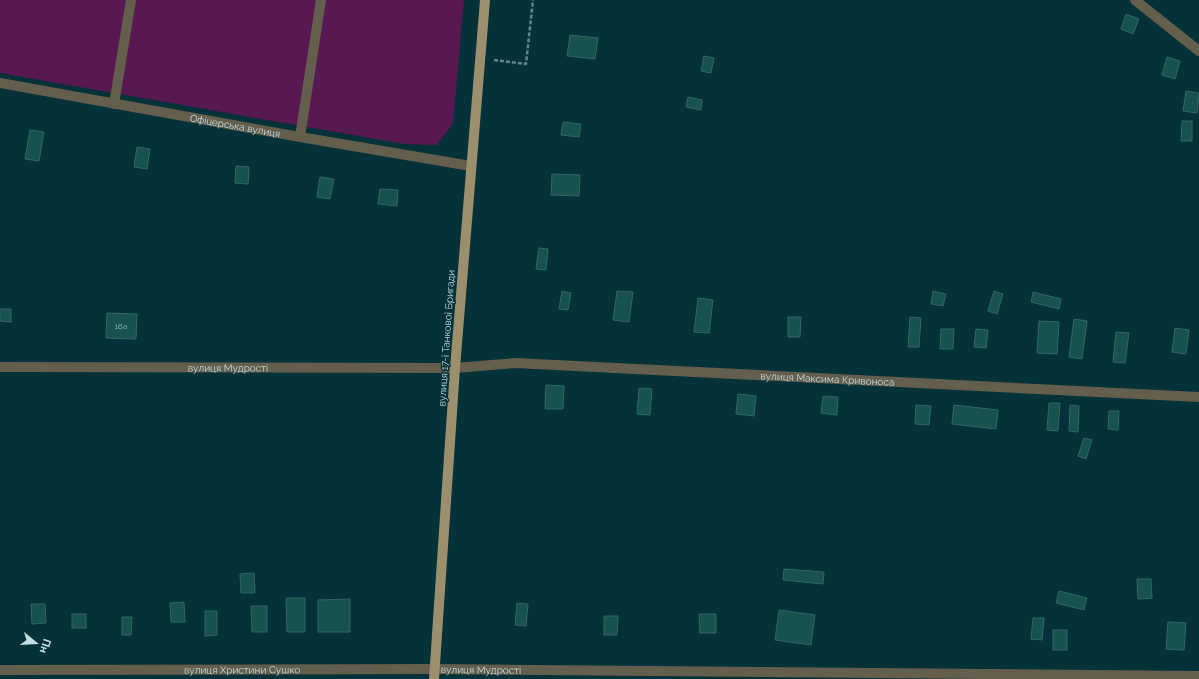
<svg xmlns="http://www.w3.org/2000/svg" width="1199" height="679" viewBox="0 0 1199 679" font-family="Raleway,sans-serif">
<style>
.green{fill:#581953}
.building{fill:#17524f;stroke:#306865}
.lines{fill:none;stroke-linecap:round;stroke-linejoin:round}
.path{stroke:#62868c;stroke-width:2.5;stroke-dasharray:4 2;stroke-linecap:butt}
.minor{stroke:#645e4d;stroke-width:10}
.major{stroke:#9b8f6d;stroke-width:10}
.labels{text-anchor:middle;stroke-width:3;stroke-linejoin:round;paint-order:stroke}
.number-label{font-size:8px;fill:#98bbbe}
.street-label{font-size:10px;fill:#c3dee3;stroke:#053138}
</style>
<rect width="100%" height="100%" fill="#053138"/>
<polygon class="green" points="0,0 464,0 453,123 437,145 404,144 0,73"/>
<g class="building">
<polygon points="1126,14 1139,19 1133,34 1121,29"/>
<polygon points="570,35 598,38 595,59 567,56"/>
<polygon points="704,56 714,58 711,73 701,71"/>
<polygon points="1167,57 1180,61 1175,79 1162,75"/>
<polygon points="1186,91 1199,93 1197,113 1183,111"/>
<polygon points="688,97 702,100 701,110 686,107"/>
<polygon points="1182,121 1192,121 1192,141 1181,141"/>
<polygon points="563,122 581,124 579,137 561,135"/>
<polygon points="30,130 44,132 39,161 25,159"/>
<polygon points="137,147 150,149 147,169 134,167"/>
<polygon points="236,166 249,167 248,184 235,183"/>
<polygon points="552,174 580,175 579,196 551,195"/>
<polygon points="320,177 334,179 330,199 317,197"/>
<polygon points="380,189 398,190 397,206 378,204"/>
<polygon points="539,248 548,249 546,270 536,269"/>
<polygon points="562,291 571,293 568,310 559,309"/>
<polygon points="617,291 633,292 629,322 613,320"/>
<polygon points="933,291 946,294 943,306 931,304"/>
<polygon points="994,291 1003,294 997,314 988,311"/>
<polygon points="1033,292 1061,299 1059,309 1031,302"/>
<polygon points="698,298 713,300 709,333 694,332"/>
<polygon points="0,309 11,309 11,322 0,321"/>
<polygon points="107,313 137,314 136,339 106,338"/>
<polygon points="788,317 801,317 800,337 788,337"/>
<polygon points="910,317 921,318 919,347 908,347"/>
<polygon points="1074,319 1087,321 1082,359 1069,357"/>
<polygon points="1039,321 1059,322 1057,354 1037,353"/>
<polygon points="1175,328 1189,330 1186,354 1172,352"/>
<polygon points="941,329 954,329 953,349 940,349"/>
<polygon points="976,329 988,330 986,348 974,347"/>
<polygon points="1116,332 1129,333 1125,363 1113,362"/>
<polygon points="546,385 564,386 563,409 545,409"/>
<polygon points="639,388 652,389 650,415 637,414"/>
<polygon points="738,394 756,396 754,416 736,414"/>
<polygon points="823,396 838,397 837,415 821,413"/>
<polygon points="1049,403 1060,403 1058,431 1047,430"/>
<polygon points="916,405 931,406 929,425 915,424"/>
<polygon points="954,405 998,410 996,429 952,424"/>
<polygon points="1070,405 1079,406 1078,432 1069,431"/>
<polygon points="1109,411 1119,411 1118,430 1108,429"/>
<polygon points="1084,438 1092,440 1086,459 1078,456"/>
<polygon points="784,569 824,572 823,584 783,580"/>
<polygon points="254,573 255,593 241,593 240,574"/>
<polygon points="1137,579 1151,579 1152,598 1138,599"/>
<polygon points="1059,591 1087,598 1084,610 1056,603"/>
<polygon points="286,598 305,598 305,632 287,632"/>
<polygon points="350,599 350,632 318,632 318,600"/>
<polygon points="184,602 185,622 171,622 170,603"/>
<polygon points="517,603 528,604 526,626 515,625"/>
<polygon points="31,604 45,604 46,623 32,624"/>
<polygon points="251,606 267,606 267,632 252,632"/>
<polygon points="779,610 815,615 811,645 775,640"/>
<polygon points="205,611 217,611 217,635 205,636"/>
<rect x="72" y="614" width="14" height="14"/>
<polygon points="699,614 716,614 716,633 700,633"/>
<polygon points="604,616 618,616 617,635 604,635"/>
<polygon points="122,617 132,617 131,635 122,635"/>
<polygon points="1033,618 1044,618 1042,640 1031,639"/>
<polygon points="1168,622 1186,623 1184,650 1166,649"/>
<rect x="1053" y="630" width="14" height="20"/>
</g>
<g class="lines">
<polyline class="path" points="494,60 526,64 533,0"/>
<g class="minor">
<polyline points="1135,0 1199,51"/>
<path id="s1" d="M 0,83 L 300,137 L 471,166"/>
<polyline points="114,104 131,0"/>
<polyline points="300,137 321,0"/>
<path id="s2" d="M 0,367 L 455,368 L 515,363 L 1199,397"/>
<path id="s3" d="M 0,670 L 435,669 L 1199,676"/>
</g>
<polyline class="major" points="434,679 455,368 485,0"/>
</g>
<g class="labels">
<g class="number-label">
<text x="121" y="329">16а</text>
</g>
<g class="street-label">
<text dy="4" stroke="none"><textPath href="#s1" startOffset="239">Офіцерська вулиця</textPath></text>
<text transform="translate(446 338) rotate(-86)" y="4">вулиця 17-ї Танкової Бригади</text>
<text dy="4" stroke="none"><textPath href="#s2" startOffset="228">вулиця Мудрості</textPath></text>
<text dy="4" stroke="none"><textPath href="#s2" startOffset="828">вулиця Максима Кривоноса</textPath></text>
<text dy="4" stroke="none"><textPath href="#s3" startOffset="481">вулиця Мудрості</textPath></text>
<text dy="4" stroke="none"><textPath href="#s3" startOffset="242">вулиця Христини Сушко</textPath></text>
</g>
</g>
<g transform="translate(36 643) rotate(108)" stroke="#053138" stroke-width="3" paint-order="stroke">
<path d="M0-3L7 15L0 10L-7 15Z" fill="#c3dee3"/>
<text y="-6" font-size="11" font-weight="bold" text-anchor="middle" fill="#c3dee3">Пн</text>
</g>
</svg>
